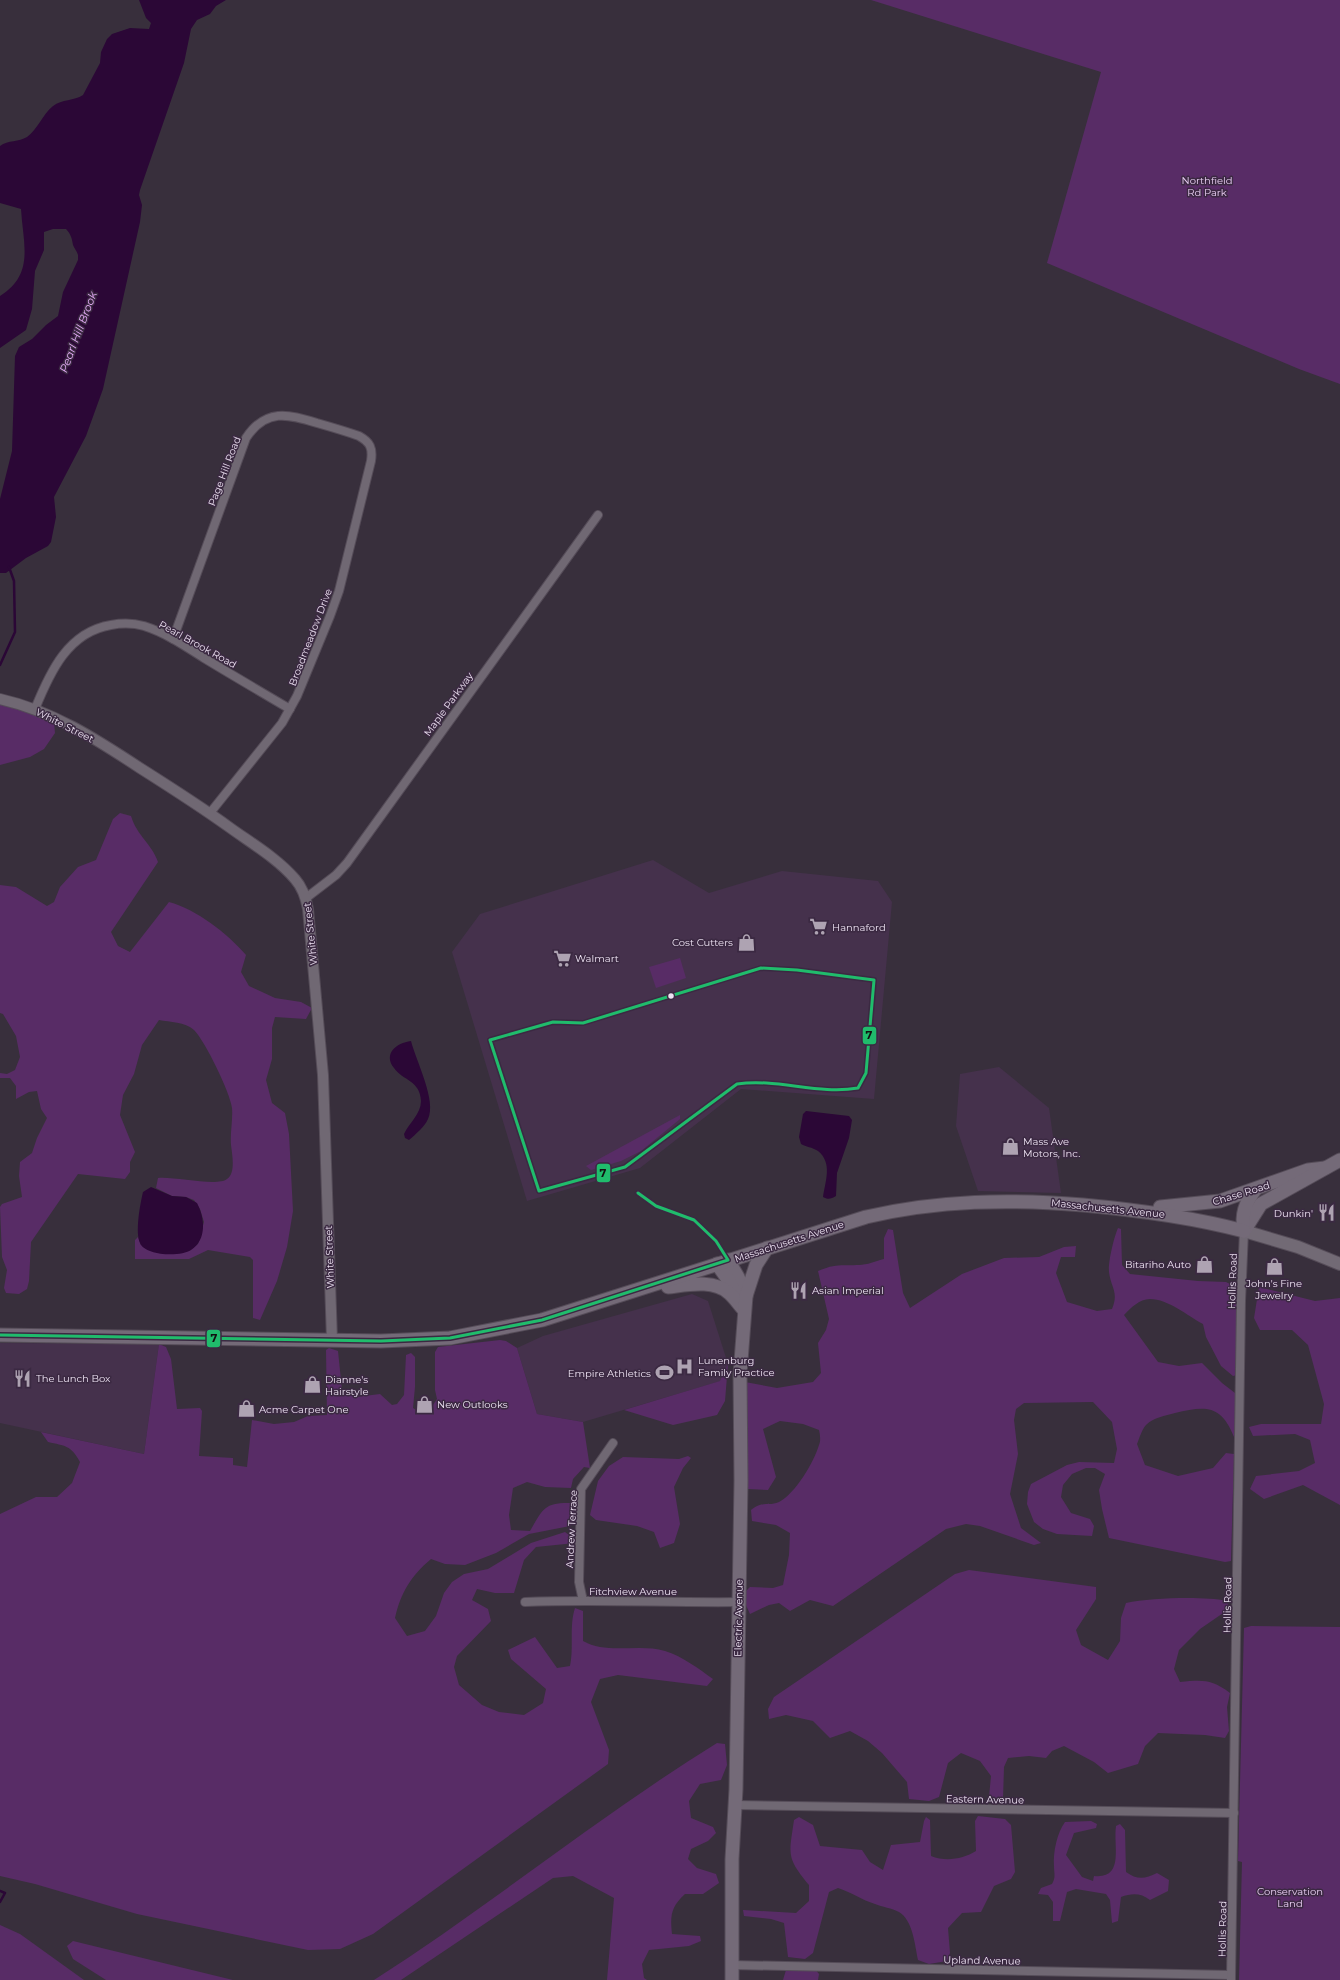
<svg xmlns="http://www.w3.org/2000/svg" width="1340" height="1980" viewBox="0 0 1340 1980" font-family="Montserrat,sans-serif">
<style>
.built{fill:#45314c}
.green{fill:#582c66}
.water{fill:#2b0736}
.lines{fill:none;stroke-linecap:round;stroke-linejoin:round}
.stream{stroke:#2b0736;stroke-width:2.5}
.minor-casing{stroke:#554c58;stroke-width:10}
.tertiary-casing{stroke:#554c58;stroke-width:12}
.secondary-casing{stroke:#554c58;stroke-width:14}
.primary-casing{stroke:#554c58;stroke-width:15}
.minor{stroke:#706873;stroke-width:8}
.tertiary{stroke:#706873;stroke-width:10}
.secondary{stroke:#726a75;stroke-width:12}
.primary{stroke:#746a78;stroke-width:13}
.bus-1-casing{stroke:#3b2942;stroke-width:6}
.bus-1{stroke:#20bc6c;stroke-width:3}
.bus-dot{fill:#ede2f2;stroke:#3b2942;stroke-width:1.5}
.labels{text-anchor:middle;stroke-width:3;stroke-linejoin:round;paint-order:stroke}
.park-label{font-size:10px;fill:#ebcff5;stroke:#3b2942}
.street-label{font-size:10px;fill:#ede2f2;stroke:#3b2942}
.poi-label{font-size:10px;fill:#ede2f2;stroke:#3b2942;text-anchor:start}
.water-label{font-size:11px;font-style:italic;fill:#e5acf8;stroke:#3b2942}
.line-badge{stroke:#3b2942;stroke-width:1.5}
.pale-badge-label{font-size:11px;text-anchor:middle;font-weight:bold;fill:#111}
</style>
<rect width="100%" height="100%" fill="#382f3c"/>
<g class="built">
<polygon points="653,860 709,893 782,871 878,881 892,902 874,1099 741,1089 640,1168 527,1201 452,952 480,914"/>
<polygon points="999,1067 1049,1108 1061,1193 978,1191 956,1126 960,1074"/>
<polygon points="692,1294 708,1301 728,1364 721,1381 583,1422 537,1414 517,1348 543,1336"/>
<polygon points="0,1343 159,1344 144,1454 0,1423"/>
</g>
<g class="green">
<polygon points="871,0 1340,0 1340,384 1299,369 1047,263 1101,72"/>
<polygon points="0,704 26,710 54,723 55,733 44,749 30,757 0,765"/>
<path d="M 120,813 L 131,816 C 137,836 152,844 158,862 L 111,932 L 118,946 L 130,952 L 169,902 C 196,909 228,934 246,955 L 241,972 L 249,986 L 275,998 L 301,1002 L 312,1008 L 306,1019 L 275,1017 L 272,1028 L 272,1059 L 266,1080 L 272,1103 L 285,1113 L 289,1134 L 293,1211 L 287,1247 L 277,1281 L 260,1320 L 253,1318 L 253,1260 L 250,1257 L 208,1250 L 189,1259 L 135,1259 L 135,1240 L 138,1237 L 141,1245 L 186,1252 L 198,1244 L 204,1222 L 200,1209 L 194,1200 L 186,1197 L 172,1196 L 156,1188 L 158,1178 C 173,1176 217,1187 227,1179 C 236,1173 232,1154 231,1145 C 230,1133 233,1120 232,1108 C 230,1092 205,1041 194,1030 C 185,1022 170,1022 159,1020 L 142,1045 L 134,1074 L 123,1095 L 120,1115 L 135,1152 L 130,1162 L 130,1172 L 125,1179 L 78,1174 L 31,1242 L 29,1281 L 27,1289 L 19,1294 L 6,1293 L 4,1288 L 7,1270 L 2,1257 L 0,1207 L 2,1204 L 22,1197 L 19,1176 L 20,1162 L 32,1153 L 37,1138 L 47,1118 L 41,1109 L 37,1091 L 29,1092 L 16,1099 L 16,1086 L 10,1078 L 0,1078 L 0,1073 L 7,1074 L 15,1070 L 20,1057 L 16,1036 L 3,1014 L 0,1013 L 0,885 L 16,887 L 47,906 L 54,902 L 60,887 L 78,867 L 96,860 L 113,819 Z"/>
<polygon points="680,958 686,978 656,988 649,967"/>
<polygon points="680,1115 680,1119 641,1151 621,1161 591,1170 586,1166"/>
<path d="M 1118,1228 L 1121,1229 L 1122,1265 L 1130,1274 L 1198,1281 L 1226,1282 L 1236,1287 L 1237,1375 L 1233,1376 L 1221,1366 L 1206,1337 L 1203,1324 C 1188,1316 1168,1299 1150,1299 C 1139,1299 1131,1308 1124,1315 L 1158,1362 L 1179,1366 L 1202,1363 L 1222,1383 L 1235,1393 L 1237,1431 L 1234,1437 C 1221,1404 1205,1406 1175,1413 C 1165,1416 1154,1417 1146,1425 C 1142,1429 1139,1439 1137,1444 L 1145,1465 L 1178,1476 L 1213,1468 L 1226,1453 L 1234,1454 L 1231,1561 L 1225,1562 L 1109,1538 L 1102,1509 L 1099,1490 L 1105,1474 L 1095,1468 L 1086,1468 L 1072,1474 L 1063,1485 L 1061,1497 L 1071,1513 L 1090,1519 L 1094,1526 L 1092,1536 L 1057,1534 L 1043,1529 L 1034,1522 L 1027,1504 L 1028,1492 L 1031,1484 L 1067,1465 L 1079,1462 L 1114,1463 L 1117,1449 L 1112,1422 L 1093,1402 L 1024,1403 L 1016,1409 L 1014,1420 L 1018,1454 L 1010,1494 L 1021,1528 L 1041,1543 L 1034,1545 L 980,1526 L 966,1524 L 946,1529 L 833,1606 L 810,1600 L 790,1611 L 779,1603 L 769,1605 L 750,1614 L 745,1603 L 745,1592 L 750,1587 L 773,1588 L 783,1585 L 789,1555 L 790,1533 L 776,1525 L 752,1521 L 751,1510 C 763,1500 767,1507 779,1502 C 795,1494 814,1462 819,1445 C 821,1441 820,1434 819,1430 L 803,1424 L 780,1421 L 763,1429 L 776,1477 L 768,1490 L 748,1489 L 743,1484 L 745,1382 L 777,1388 L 813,1382 L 821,1373 L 818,1343 L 826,1330 L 829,1319 L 818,1271 C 837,1263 840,1266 859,1265 C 867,1265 876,1261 884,1259 L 884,1238 L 888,1229 L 893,1230 L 903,1293 L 910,1308 L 962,1274 L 1004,1258 L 1039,1257 L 1064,1247 L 1076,1246 L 1075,1257 L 1061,1257 L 1056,1273 L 1067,1302 L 1097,1311 L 1112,1309 C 1119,1292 1111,1288 1109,1272 C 1108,1262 1114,1237 1118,1228 Z"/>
<polygon points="1259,1287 1315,1301 1340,1298 1340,1505 1303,1485 1264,1499 1250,1489 1256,1476 1299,1471 1315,1463 1310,1440 1295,1434 1253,1436 1249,1427 1261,1424 1321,1424 1324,1404 1308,1345 1292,1330 1260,1330 1254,1318"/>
<path d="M 500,1340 L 506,1341 L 517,1348 L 537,1414 L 583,1422 L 590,1468 L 584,1467 L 573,1479 L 571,1488 L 545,1487 L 527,1482 L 513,1488 L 509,1515 L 511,1530 L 530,1531 C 543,1509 544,1502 572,1503 L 575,1517 L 570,1526 L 529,1534 L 496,1553 L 465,1565 L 445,1564 L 431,1559 C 411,1576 401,1592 395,1618 L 407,1636 L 425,1631 L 436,1616 L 444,1593 L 452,1582 L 464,1574 L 488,1569 L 531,1543 L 565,1532 L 573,1538 L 575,1543 L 536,1547 L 524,1560 L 514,1593 L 495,1593 L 477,1589 L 472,1600 L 488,1609 L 491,1621 L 457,1656 L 454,1667 L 459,1685 L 482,1705 L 499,1712 L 524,1715 L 543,1703 L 546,1689 L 511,1659 L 508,1650 L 535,1637 L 557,1668 L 570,1666 C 574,1647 569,1626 575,1608 L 583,1611 L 583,1641 C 607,1655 639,1643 665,1651 C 682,1656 699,1669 713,1679 L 707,1686 L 618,1675 L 600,1679 L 591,1702 L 609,1750 L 608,1764 L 373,1934 L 340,1949 L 308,1950 L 137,1914 L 35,1884 L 0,1876 L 0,1514 L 36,1497 L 57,1497 L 72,1483 L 80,1462 C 71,1445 65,1446 48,1442 L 41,1432 L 144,1454 L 159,1344 L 166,1347 L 171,1359 L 177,1409 L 200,1408 L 202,1411 L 199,1456 L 233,1458 L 233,1465 L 247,1467 L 252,1420 L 274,1424 L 294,1422 L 308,1416 L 327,1415 L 326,1350 L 329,1348 L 338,1351 L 342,1390 L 356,1397 L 380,1394 L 392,1405 L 397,1404 L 404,1395 L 406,1355 L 411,1353 L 415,1357 L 415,1387 L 413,1408 L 418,1411 L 429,1411 L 437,1399 L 435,1390 L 435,1352 L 438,1347 Z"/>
<polygon points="728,1364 725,1401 717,1415 673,1425 624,1410 720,1381"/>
<polygon points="688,1456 691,1458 683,1468 674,1487 680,1524 674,1543 660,1548 654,1532 637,1526 596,1520 590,1515 598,1481 609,1466 623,1457 679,1459"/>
<path d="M 969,1570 L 1096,1587 L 1096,1599 L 1076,1630 L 1081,1645 L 1108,1660 L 1120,1641 L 1121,1618 L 1126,1603 C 1152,1598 1202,1596 1227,1601 L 1229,1609 L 1200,1629 L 1179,1650 L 1174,1669 L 1180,1682 C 1203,1680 1211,1679 1230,1693 L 1227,1707 L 1229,1731 L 1225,1738 L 1205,1735 L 1158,1733 L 1145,1746 L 1138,1764 L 1108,1773 L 1094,1762 L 1064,1746 L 1052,1751 L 1046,1758 L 1029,1756 L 1008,1758 L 1004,1767 L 1003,1799 L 989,1797 L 991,1776 L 980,1761 L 961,1753 L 948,1763 L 939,1797 L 929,1801 L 909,1799 L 907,1782 L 882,1753 L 868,1741 L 850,1731 L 830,1738 L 813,1721 L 786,1715 L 769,1719 L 768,1709 L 774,1697 L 955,1574 Z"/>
<polygon points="1251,1626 1340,1627 1340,1980 1239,1980 1242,1862 1238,1861 1244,1628"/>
<path d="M 717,1743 L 725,1744 L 727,1765 L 721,1780 L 700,1784 L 689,1801 L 691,1818 L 713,1827 L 716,1833 L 708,1841 L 691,1849 L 688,1859 L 697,1868 L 716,1874 L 719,1883 L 703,1894 L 685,1894 C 671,1907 670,1915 672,1934 L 700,1936 L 701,1941 L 689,1946 L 649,1950 L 642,1964 L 644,1978 L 647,1980 L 607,1980 L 614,1898 L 573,1876 L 553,1878 L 401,1980 L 374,1980 C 491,1905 599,1816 717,1743 Z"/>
<path d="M 978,1816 L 1005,1819 L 1011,1825 L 1015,1872 L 1011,1879 L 994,1886 L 981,1912 L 962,1913 L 948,1928 L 950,1953 L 947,1961 L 929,1964 L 918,1960 C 915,1946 913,1920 899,1912 C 892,1908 882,1907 875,1904 C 862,1900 851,1892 838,1888 L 829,1892 L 813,1953 L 805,1959 L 788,1957 L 784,1923 L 771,1919 L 744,1916 L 743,1910 L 796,1913 L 809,1901 L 809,1885 C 786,1857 789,1855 794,1820 L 799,1817 L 813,1825 L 820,1846 L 862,1850 L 870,1862 L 883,1870 L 891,1845 L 920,1842 L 924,1821 L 926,1817 L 930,1820 L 931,1856 C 946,1862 963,1859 976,1851 L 975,1821 Z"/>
<path d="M 1091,1821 L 1097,1824 L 1096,1828 L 1074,1833 L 1066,1855 L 1082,1877 L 1093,1881 L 1094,1876 C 1125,1879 1113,1846 1116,1826 L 1120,1824 L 1125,1830 L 1126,1872 C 1137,1880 1145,1879 1157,1873 L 1169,1880 L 1168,1891 L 1150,1900 C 1141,1893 1132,1893 1121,1897 L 1118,1921 L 1112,1923 L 1110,1900 L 1106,1894 L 1076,1889 L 1067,1892 L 1060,1921 L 1053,1921 L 1053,1902 L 1048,1895 L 1038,1894 L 1041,1888 L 1052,1884 C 1056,1877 1054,1874 1054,1866 C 1053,1852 1057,1833 1065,1822 Z"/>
<polygon points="0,1925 20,1934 84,1980 0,1980"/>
<polygon points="73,1941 233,1980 106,1980 73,1959 67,1946"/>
<polygon points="815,1969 819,1974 818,1980 783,1980 786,1970"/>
</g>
<g class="water">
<path d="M 139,0 L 226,0 L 216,6 L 210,14 L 197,20 L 191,29 L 184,63 L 140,190 L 139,195 L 142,205 L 140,222 L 103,389 L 86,436 L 54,497 L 56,517 L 51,542 L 48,546 L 26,558 L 6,573 L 0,573 L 0,499 L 12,451 L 15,356 L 19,347 L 32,339 L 46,325 L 58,316 L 63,292 L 78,260 L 78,255 C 77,251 74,248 73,245 C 72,239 71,234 66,229 L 53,229 L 44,232 L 44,250 L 35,271 L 32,309 L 26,330 L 0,348 L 0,296 C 35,274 23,244 21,209 L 0,203 L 0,146 C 8,140 19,142 27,137 C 38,129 42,115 53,106 C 62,99 74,101 83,95 L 100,63 L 101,52 L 107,39 L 112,34 L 130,28 L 149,29 L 151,23 L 146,18 Z"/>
<path d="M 411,1041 C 416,1061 437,1101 428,1119 C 425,1126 416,1134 409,1140 L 405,1138 L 404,1134 C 409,1123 421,1114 421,1101 C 420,1080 403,1081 394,1068 C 383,1054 396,1043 411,1041 Z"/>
<path d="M 806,1111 L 849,1116 L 852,1120 L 849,1138 L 837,1173 L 836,1196 C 831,1199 828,1200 823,1197 C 825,1182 833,1163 818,1151 C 812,1147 806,1147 801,1144 L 799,1137 L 803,1114 Z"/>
<path d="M 151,1187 L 172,1196 L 186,1197 L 197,1203 C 205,1218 207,1240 191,1250 C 181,1257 145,1256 140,1243 C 135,1232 140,1205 143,1192 Z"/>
</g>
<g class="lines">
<g class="stream">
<polyline points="0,665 15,632 14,581 9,567"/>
<polyline points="0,1891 5,1893 0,1902"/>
</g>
<defs>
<g id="minor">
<path d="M 173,639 L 246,438 C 266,408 288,414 317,423 C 331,427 345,431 359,436 C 370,442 373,448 371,461 L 339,591 L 330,616 L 297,696 L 282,723 L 210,813"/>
<path d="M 35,709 C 50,672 68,632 111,625 C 122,623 133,623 144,626 C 166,633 185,646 204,658 C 232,675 261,692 290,709"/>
<polyline points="306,898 336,875 347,863 598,515"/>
<polyline points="583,1601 579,1582 581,1489 613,1443"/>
<path d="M 525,1602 C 597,1599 668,1603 740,1602"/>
<polyline points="735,1805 1234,1813"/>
<polyline points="732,1965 1231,1975"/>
<polyline points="1231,1980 1241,1301 1244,1231"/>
</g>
<path id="tertiary" d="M 0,699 C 53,711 96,739 140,768 C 170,787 200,806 229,827 C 251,843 277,858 295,879 C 303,888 306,898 308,909 L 323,1075 L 332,1340"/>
<polyline id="secondary" points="1244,1231 1298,1247 1340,1264"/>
<g id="primary">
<polyline points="1160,1207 1220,1201 1308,1170 1325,1168"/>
<polyline points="1244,1231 1261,1204 1340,1160"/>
<path d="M 1244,1231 C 1241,1215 1245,1203 1255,1190"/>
<polyline points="728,1260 738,1277 746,1296"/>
<polyline points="717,1264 729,1281 738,1298"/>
<path d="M 668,1287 C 687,1285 713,1279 729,1293 C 735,1298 739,1305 744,1310"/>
<path d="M 0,1335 L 381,1341 L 450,1338 L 542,1320 L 866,1217 C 939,1200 1010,1199 1083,1205 C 1138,1210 1191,1217 1244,1231"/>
<polyline points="732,1980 732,1859 736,1789 741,1481 740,1374 746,1296 756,1265 767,1248"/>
</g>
</defs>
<use href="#minor" class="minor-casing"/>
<use href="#tertiary" class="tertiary-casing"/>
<use href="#secondary" class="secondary-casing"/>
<use href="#primary" class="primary-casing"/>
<use href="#minor" class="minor"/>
<use href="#tertiary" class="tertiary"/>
<use href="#secondary" class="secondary"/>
<use href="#primary" class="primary"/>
<defs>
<g id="bus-1">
<path d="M 761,968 L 797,970 L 874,980 L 866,1073 L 858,1088 C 818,1095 777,1078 737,1084 L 625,1167 L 539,1191 L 490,1040 L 553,1022 L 583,1023 Z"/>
<polyline points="0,1335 381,1341 450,1338 542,1320 728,1260 716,1241 694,1220 656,1206 638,1193"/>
</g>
</defs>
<use href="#bus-1" class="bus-1-casing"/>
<use href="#bus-1" class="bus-1"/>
</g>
<defs>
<symbol id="supermarket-bare" viewBox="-9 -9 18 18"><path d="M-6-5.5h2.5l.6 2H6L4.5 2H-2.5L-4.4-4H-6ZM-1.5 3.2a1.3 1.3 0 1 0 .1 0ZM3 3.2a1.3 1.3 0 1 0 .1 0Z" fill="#aea3b2" stroke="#3b2942" stroke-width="2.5" paint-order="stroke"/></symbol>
<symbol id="shop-bare" viewBox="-9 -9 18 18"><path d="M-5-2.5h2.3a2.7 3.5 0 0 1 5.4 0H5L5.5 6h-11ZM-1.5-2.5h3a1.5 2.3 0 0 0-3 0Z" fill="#aea3b2" stroke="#3b2942" stroke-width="2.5" paint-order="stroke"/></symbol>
<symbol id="restaurant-bare" viewBox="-9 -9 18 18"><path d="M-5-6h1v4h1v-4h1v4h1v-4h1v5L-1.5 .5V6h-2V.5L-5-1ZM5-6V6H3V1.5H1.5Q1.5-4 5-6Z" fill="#aea3b2" stroke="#3b2942" stroke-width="2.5" paint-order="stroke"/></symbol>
<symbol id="hospital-bare" viewBox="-9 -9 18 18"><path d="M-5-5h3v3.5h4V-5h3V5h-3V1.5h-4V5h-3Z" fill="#aea3b2" stroke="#3b2942" stroke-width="2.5" paint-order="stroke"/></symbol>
<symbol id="stadium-bare" viewBox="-9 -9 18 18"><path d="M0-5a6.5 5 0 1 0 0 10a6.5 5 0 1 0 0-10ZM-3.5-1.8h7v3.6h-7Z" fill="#aea3b2" stroke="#3b2942" stroke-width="2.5" paint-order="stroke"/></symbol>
</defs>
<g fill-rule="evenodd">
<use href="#supermarket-bare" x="806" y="914" width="25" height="25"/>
<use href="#shop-bare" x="734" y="930" width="25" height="25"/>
<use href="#supermarket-bare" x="550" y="946" width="25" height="25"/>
<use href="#shop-bare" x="998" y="1134" width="25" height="25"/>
<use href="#restaurant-bare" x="1314" y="1200" width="25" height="25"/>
<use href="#shop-bare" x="1192" y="1252" width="25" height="25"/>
<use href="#shop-bare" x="1262" y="1254" width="25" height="25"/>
<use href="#restaurant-bare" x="786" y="1278" width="25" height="25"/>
<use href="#hospital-bare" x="672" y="1354" width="25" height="25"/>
<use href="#stadium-bare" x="652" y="1360" width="25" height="25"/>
<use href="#restaurant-bare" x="10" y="1366" width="25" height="25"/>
<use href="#shop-bare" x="300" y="1372" width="25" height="25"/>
<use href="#shop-bare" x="412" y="1392" width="25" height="25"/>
<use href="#shop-bare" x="234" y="1396" width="25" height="25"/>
</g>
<circle class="bus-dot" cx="671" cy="996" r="3.5"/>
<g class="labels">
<g class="park-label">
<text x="1207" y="184">Northfield<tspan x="1207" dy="12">Rd Park</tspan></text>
<text x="1290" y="1895">Conservation<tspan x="1290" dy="12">Land</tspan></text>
</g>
<g class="street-label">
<text transform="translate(224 471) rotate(-69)" y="4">Page Hill Road</text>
<text transform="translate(310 637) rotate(-69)" y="4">Broadmeadow Drive</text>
<text transform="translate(198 644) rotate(29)" y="4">Pearl Brook Road</text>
<text transform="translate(448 704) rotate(-54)" y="4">Maple Parkway</text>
<text transform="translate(65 725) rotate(27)" y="4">White Street</text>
<text transform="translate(310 934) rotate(-96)" y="4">White Street</text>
<text transform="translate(1241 1193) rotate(-17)" y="4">Chase Road</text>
<text transform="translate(1108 1208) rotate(6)" y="4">Massachusetts Avenue</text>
<text transform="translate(789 1241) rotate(-18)" y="4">Massachusetts Avenue</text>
<text transform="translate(329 1257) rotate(-92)" y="4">White Street</text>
<text transform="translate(1232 1281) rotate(-88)" y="4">Hollis Road</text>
<text transform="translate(571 1529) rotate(-87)" y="4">Andrew Terrace</text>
<text x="633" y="1595">Fitchview Avenue</text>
<text transform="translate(1227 1605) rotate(-89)" y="4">Hollis Road</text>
<text transform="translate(738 1618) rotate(-89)" y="4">Electric Avenue</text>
<text transform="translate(985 1799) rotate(1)" y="4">Eastern Avenue</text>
<text transform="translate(1222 1929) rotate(-89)" y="4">Hollis Road</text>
<text transform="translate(982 1960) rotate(1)" y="4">Upland Avenue</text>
</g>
<g class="poi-label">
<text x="832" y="931">Hannaford</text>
<text x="733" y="946" text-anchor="end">Cost Cutters</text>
<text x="575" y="962">Walmart</text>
<text x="1023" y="1145">Mass Ave<tspan x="1023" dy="12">Motors, Inc.</tspan></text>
<text x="1313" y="1217" text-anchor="end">Dunkin'</text>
<text x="1191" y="1268" text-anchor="end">Bitariho Auto</text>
<text x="1274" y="1287" text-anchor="middle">John's Fine<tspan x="1274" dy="12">Jewelry</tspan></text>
<text x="812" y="1294">Asian Imperial</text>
<text x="698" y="1364">Lunenburg<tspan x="698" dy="12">Family Practice</tspan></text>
<text x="651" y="1377" text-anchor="end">Empire Athletics</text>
<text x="36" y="1382">The Lunch Box</text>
<text x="325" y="1383">Dianne's<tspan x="325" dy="12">Hairstyle</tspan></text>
<text x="437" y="1408">New Outlooks</text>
<text x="259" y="1413">Acme Carpet One</text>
</g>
<g class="water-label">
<text transform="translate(78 332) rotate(-69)" y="4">Pearl Hill Brook</text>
</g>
</g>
<g class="line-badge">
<rect x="862" y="1026" width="15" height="19" rx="4" fill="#20bc6c"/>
<rect x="596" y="1163" width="15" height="20" rx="4" fill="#20bc6c"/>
<rect x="206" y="1329" width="15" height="19" rx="4" fill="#20bc6c"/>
</g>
<g class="pale-badge-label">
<text x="869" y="1039">7</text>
<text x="603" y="1177">7</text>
<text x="214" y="1342">7</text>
</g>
</svg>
